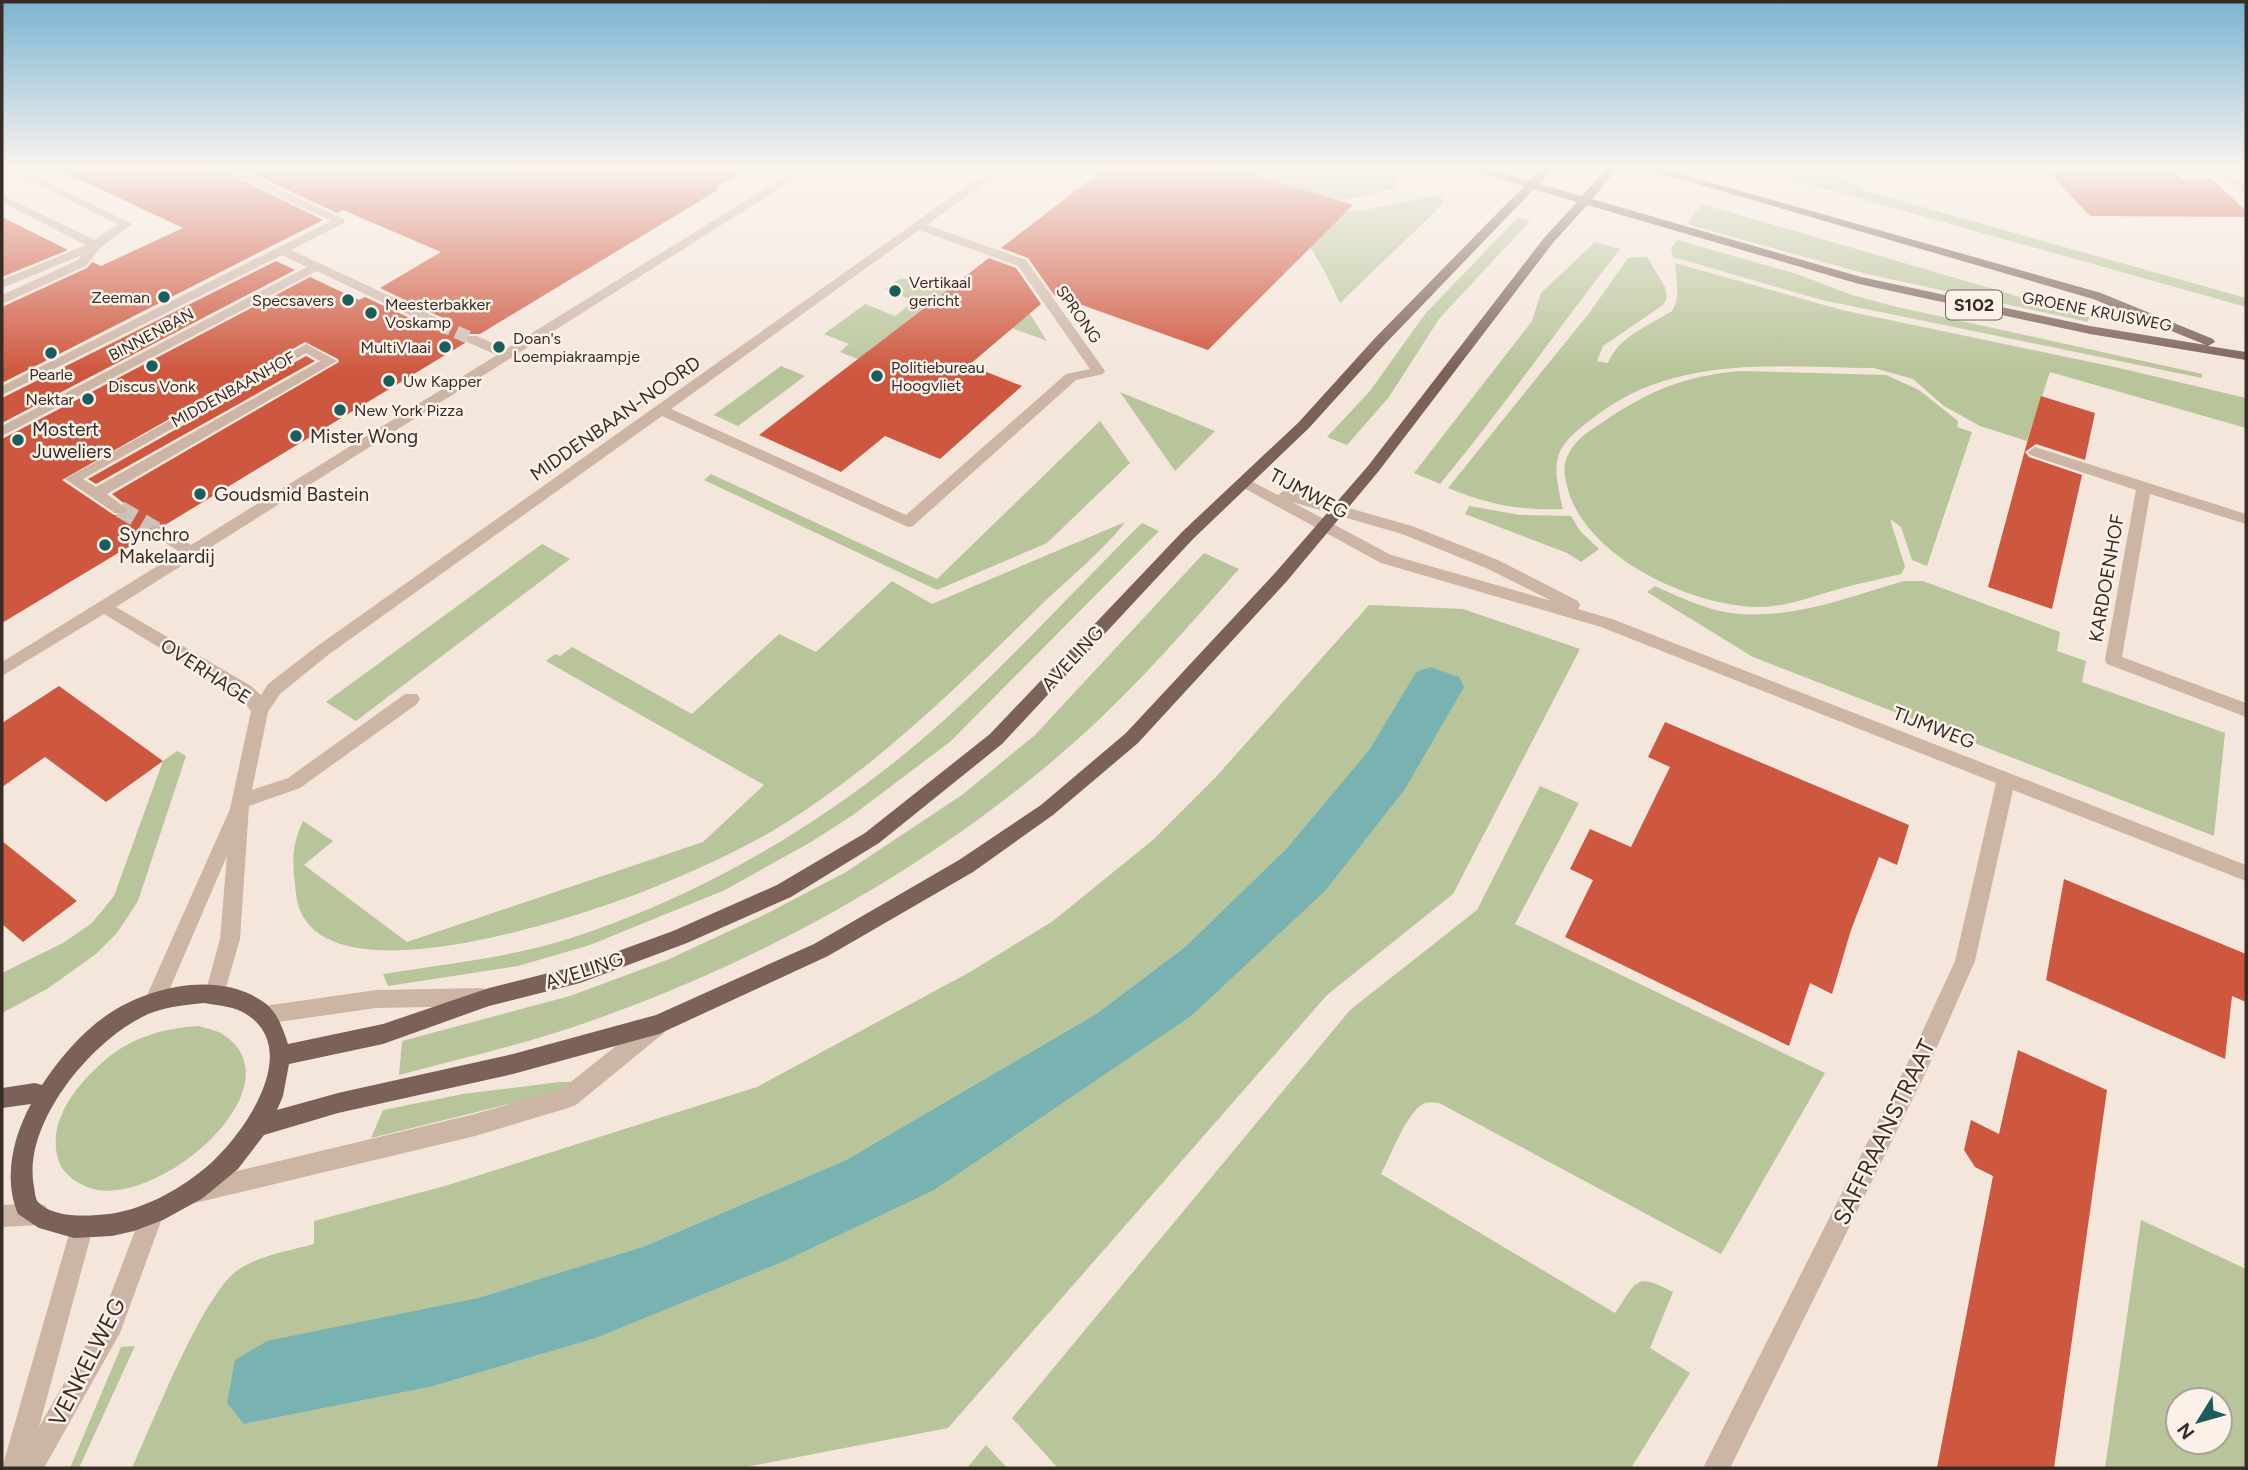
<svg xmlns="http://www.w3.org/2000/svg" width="2248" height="1470" viewBox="0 0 2248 1470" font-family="Figtree,sans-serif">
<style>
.green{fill:#b8c49a;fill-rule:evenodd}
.water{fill:#78b3b1}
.building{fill:#ce583f;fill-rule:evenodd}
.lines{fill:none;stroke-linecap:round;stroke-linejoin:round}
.minor-tunnel-far1{stroke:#cec1b7;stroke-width:13;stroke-dasharray:13 6;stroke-linecap:butt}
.minor-tunnel{stroke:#cec1b7;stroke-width:17;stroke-dasharray:17 9;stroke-linecap:butt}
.minor{fill:#cdb5a6;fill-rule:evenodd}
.major{fill:#7b6158;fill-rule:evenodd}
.poi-dot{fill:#1a5d5d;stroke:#fbf1e8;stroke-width:2.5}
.labels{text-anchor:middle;stroke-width:5;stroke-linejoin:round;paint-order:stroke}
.far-poi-label{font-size:16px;fill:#382c27;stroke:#fbf1e8;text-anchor:start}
.far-street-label{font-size:16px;fill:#382c27;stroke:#fbf1e8}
.shield{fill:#fbf1e8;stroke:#726761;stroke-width:2}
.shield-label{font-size:18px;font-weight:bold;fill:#382c27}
.street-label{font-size:19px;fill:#382c27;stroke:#fbf1e8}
.poi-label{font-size:19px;fill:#382c27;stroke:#fbf1e8;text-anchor:start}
.near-street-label{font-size:23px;fill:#382c27;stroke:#fbf1e8}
</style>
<rect width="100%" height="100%" fill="#f4e6db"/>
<g class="green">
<polygon points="1209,166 1370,166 1397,175 1395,188 1355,198 1324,202"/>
<polygon points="1774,169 1836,173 1865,191 2246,298 2246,307 1801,182"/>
<path d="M 1440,195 L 1444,203 L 1340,303 C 1325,272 1312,243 1286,219 L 1363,210 Z"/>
<polygon points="1702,204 2089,317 2088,322 1867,274 1686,224"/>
<polygon points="1518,217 1530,221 1439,319 1389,397 1347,445 1327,437 1370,391 1425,314"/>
<polygon points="1677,240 1797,274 1852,295 1893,306 2202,374 2202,378 1822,300 1673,257 1671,248"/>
<path d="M 1595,242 L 1620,249 C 1559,327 1503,408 1440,484 L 1414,473 L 1532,321 L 1541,293 Z"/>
<path d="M 1636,257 L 1647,257 L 1665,287 L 1667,298 L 1663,305 L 1603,346 L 1597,361 L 1608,363 C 1619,336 1648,326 1672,311 C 1681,298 1676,278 1675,263 L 1842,310 L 2119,368 L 2246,398 L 2246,428 L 2050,372 L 2027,441 L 1980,426 L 1944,406 L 1913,379 L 1874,368 C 1778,367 1678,354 1597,415 C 1554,447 1550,456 1563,509 C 1521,511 1487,504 1448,488 L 1590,312 L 1628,258 Z"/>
<polygon points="899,279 1010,282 1047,341 938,301 930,306 927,305 858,359 840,352 849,344 824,334 865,304 895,316 914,301 885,289"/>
<polygon points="781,366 805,376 738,426 714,415"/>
<path d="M 1740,371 L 1886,375 L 1919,390 L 1958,421 L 1957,427 L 1972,432 L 1927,566 L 1912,560 L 1901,527 L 1890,519 L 1905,567 L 1901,574 C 1881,579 1860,583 1839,589 C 1813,596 1784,608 1756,607 C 1690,605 1588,558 1568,490 C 1566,482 1563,471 1565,464 C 1570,443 1586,433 1603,422 C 1648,391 1684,376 1740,371 Z"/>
<polygon points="1120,392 1215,431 1175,471"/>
<polygon points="1100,421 1130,463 1047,543 937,590 704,480 711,474 937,579"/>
<polygon points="1469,506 1520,515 1571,516 1580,531 1599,549 1581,562 1567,553 1465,514"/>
<path d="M 1125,522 C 1108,546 1065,582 1041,605 C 957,687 875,769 774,830 C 731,855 683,876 637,894 C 573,918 309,1008 296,894 C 293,864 290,849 303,821 L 333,841 L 304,865 L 407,942 L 703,842 L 764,785 L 546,661 L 555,654 L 560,656 L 572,647 L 692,714 L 779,634 L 816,652 L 892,581 L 932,604 Z"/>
<path d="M 1142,523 L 1159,531 L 951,741 L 853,815 L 811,842 L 725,890 L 590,945 L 518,966 L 388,986 L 383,974 C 444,964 506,958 565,940 C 694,899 816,829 919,742 C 997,676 1069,595 1142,523 Z"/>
<polygon points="542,544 570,559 356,721 326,702"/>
<path d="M 1204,553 L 1239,569 C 1188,627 1137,686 1079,738 C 939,864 765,960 588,1022 C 526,1044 462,1058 399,1075 L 402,1041 L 570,996 L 667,960 L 766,914 L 846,872 L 962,795 L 1035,735 Z"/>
<path d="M 1904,581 L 1923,581 L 2060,632 L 2057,651 L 2086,661 L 2082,682 L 2225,733 L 2214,836 L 1753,657 L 1647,592 L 1655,586 C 1679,597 1704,609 1731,613 C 1790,621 1848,597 1904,581 Z"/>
<path d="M 1369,605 L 1463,609 L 1580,649 L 1453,894 L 1327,995 L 948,1428 L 741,1468 L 132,1468 C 152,1425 203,1293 238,1270 C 260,1255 289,1251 314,1244 L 314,1221 L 445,1186 L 757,1087 L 970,972 L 1053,921 L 1154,839 L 1215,778 ZM 1416,672 L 1325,891 L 593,1339 L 430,1387 L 244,1424 L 478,1298 L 645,1246 L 846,1160 L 1096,1014 L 1185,947 L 1286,849 L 1369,750 Z"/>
<polygon points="177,751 186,756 138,901 117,933 96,954 47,989 2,1013 2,973 63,943 92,923 114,896 163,761"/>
<path d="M 1540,786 L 1579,803 L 1515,924 L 1825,1073 L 1721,1254 L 1441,1104 C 1434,1102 1427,1101 1420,1106 C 1405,1117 1390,1157 1381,1174 L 1615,1313 C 1637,1282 1634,1271 1673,1292 L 1650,1348 L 1690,1373 L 1631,1468 L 1058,1468 L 1012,1418 L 1350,1010 L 1477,910 Z"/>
<path d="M 199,1026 C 207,1029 217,1030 224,1035 C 299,1086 162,1206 93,1189 C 80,1185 66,1177 60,1164 C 43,1123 79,1081 110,1056 C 136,1036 166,1028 199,1026 Z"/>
<polygon points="560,1082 572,1082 566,1090 371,1138 383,1110 463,1094"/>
<path d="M 2141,1220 L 2246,1269 L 2246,1468 L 2105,1468 ZM 2178,1400 L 2220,1400 L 2220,1442 L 2178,1442 Z"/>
<polygon points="135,1346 79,1468 70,1468 121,1347"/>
<polygon points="986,1445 1007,1468 967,1468"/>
</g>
<polygon class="water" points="1430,667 1459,677 1464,687 1405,789 1325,891 1191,1016 934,1190 782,1262 593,1339 430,1387 244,1424 227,1403 235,1360 267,1341 478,1298 645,1246 846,1160 1096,1014 1185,947 1286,849 1369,750 1416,672"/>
<g class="building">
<polygon points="51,166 213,166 323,220 2,383 2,307 87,268 92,262 101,266 183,228"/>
<path d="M 236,166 L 752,166 L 715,188 L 718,190 L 480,334 L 465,334 L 465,343 L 165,525 L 149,524 L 145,530 L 148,535 L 2,623 L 2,439 L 310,277 L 359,300 L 365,297 L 433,329 L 446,329 L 445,319 L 380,288 L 441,252 L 343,210 L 337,213 ZM 305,342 L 338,359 L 339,362 L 112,494 L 130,508 L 125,516 L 114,515 L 62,480 Z"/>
<polygon points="1108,166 1222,166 1353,205 1208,350 1054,295 1028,258 1001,248"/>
<polygon points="2049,172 2174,173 2181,179 2212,179 2246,211 2246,217 2090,216"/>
<polygon points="2,217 68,250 2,277"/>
<polygon points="989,258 1016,268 1041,304 969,365 1022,386 940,459 885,436 841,472 759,435"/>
<polygon points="276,261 295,270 2,423 2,398"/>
<polygon points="306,356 315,361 96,484 88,479"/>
<polygon points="2041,396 2095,413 2085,460 2036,444 2025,452 2029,457 2082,475 2052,609 1988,587 2026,446"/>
<polygon points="59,686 163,761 106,802 45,757 2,787 2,723"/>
<polygon points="1665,722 1909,825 1897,865 1879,857 1851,930 1832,994 1810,983 1789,1046 1565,937 1593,880 1570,869 1590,829 1631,847 1670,767 1648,757"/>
<polygon points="2,841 77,901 23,942 2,924"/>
<polygon points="2064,879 2246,954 2246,1002 2232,996 2225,1059 2046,980"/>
<polygon points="2018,1050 2107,1090 2054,1468 1937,1468 1993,1176 1975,1167 1964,1150 1971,1120 1999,1134"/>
</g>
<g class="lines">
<polyline class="minor-tunnel-far1" points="439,324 472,339"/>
<polyline class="minor-tunnel" points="120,509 156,530"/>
<g class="minor">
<polygon points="215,166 229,166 344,219 344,223 291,250 444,321 444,327 434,327 317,271 2,436 2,426 307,267 282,255 2,395 2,386 331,221"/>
<path d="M 767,166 L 783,166 L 795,171 L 802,166 L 815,166 L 116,607 L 251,686 L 261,695 L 268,684 L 316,647 L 995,166 L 1007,166 L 927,225 L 1026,260 L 1105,371 L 1103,374 L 1076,380 L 913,526 L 908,527 L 662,416 L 328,655 L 280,694 L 268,712 L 252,790 L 288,778 L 405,694 L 417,694 L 420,699 L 417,704 L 300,788 L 249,806 L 240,939 L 222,1001 L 215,1003 L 208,1001 L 205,994 L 220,939 L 227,856 L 161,1009 L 154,1011 L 147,1009 L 144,1002 L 230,809 L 251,711 L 239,696 L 104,614 L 2,676 L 2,662 L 180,552 L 151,534 L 148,530 L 151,526 L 161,526 L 191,545 L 497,355 L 467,342 L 467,336 L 477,336 L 506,349 L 787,175 ZM 919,230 L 1018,266 L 1090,369 L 1066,374 L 906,515 L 671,409 Z"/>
<polygon points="2205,166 2218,166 2246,184 2246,192"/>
<polygon points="2,171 25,171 132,224 100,248 86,266 2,304 2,295 78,260 82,255 2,288 2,280 86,245 2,202 2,195 95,240 118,224 19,176 2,177"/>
<path d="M 306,344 L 337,361 L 107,494 L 127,509 L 125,513 L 115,513 L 65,479 ZM 306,353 L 320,361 L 96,487 L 83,479 Z"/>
<polygon points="2035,447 2246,514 2246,524 2150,494 2122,657 2246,703 2246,717 2107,664 2105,660 2136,490 2030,455 2028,452"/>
<path d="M 1243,477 L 1278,495 L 1285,490 L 1412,526 L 1498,560 L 1578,601 L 1580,605 L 1578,609 L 1612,619 L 2246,865 L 2246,881 L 2013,790 L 1975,961 L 1926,1072 L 1730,1468 L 1703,1468 L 1910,1058 L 1955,961 L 1996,783 L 1601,627 L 1381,563 L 1238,485 L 1236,482 ZM 1292,502 L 1402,534 L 1486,568 L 1552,601 L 1391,555 Z"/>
<polygon points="482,988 489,990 492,997 489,1004 482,1006 376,1008 264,1024 257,1022 254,1015 257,1008 264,1006 376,990"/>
<polygon points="658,1015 665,1018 668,1025 665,1032 576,1105 568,1108 475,1136 195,1203 187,1200 184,1192 187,1184 195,1181 475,1114 562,1089 651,1018"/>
<polygon points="153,1202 161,1205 164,1213 120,1333 44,1468 2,1468 73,1220 81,1216 89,1220 93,1228 39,1427 102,1317 145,1205"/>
<polygon points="38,1203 46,1206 49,1214 46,1222 38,1225 2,1227 2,1205"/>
</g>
<path class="major" d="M 1461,166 L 1478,166 L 1529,181 L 1544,166 L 1555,166 L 1539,184 L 1582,196 L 1609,166 L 1620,166 L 1592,199 L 1861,277 L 2090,326 L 2206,345 L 2093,299 L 1635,166 L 1653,166 L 2101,293 L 2213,339 L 2215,342 L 2208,346 L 2246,352 L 2246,360 L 2090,334 L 1859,284 L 1587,205 L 1552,244 L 1378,472 L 1287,581 L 1138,743 L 1053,815 L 973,872 L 828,956 L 659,1034 L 513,1074 L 338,1113 L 264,1135 L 238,1169 L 203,1198 L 163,1220 L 134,1231 L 112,1236 L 74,1238 L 39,1228 L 18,1214 C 3,1178 13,1137 31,1104 L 2,1108 L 2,1088 L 35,1083 L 42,1085 C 59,1059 81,1033 107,1015 C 150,986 220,970 265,1003 C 278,1013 283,1029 288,1044 L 383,1024 L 489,988 L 580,965 L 673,931 L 777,885 L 865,833 L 990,734 L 1183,531 L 1299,422 L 1375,338 L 1524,186 ZM 1534,189 L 1577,202 L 1544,238 L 1368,466 L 1275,573 L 1126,733 L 1041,805 L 959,860 L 814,944 L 656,1015 L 513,1054 L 338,1093 L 277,1110 L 283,1096 L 289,1064 L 383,1044 L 489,1006 L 580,983 L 687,943 L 791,897 L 879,843 L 1002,744 L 1193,539 L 1309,428 L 1385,344 ZM 204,1003 C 220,1006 236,1006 249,1016 C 303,1054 239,1141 204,1169 C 177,1191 144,1209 109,1214 C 89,1216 54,1219 38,1202 C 35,1198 35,1192 34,1187 C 26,1146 52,1101 77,1071 C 96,1049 117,1030 142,1017 C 161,1007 184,1005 204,1003 Z"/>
</g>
<linearGradient id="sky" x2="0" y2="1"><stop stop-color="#7bb4d2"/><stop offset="0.45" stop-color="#faf4ef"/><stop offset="1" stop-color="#faf4ef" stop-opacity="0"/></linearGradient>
<rect width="2248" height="372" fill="url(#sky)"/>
<g class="poi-dot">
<circle cx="895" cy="291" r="7"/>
<circle cx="164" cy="297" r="7"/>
<circle cx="348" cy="300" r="7"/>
<circle cx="371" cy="313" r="7"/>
<circle cx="445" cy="347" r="7"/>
<circle cx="499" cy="347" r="7"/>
<circle cx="51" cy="353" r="7"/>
<circle cx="152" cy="366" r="7"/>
<circle cx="877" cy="376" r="7"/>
<circle cx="389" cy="381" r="7"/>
<circle cx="88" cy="399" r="7"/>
<circle cx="340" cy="410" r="7"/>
<circle cx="296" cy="436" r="7"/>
<circle cx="18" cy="440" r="7"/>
<circle cx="200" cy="494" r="7"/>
<circle cx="105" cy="545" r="7"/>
</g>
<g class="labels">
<g class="far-poi-label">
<text x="909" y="288">Vertikaal<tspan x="909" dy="18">gericht</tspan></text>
<text x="150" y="303" text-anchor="end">Zeeman</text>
<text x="334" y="306" text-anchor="end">Specsavers</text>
<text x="385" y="310">Meesterbakker<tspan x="385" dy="18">Voskamp</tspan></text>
<text x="513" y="344">Doan's<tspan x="513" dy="18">Loempiakraampje</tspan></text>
<text x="431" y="353" text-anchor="end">MultiVlaai</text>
<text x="891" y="373">Politiebureau<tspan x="891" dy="18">Hoogvliet</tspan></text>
<text x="51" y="380" text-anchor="middle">Pearle</text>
<text x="403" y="387">Uw Kapper</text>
<text x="152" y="392" text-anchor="middle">Discus Vonk</text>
<text x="74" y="405" text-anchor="end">Nektar</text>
<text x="354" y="416">New York Pizza</text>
</g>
<g class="far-street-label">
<text transform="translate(2097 311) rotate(11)" y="6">GROENE KRUISWEG</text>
<text transform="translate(1079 314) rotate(55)" y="6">SPRONG</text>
<text transform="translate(151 334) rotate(-28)" y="6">BINNENBAN</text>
<text transform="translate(233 389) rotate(-29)" y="6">MIDDENBAANHOF</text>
</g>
<rect class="shield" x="1946" y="290.5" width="56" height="29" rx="5"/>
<g class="shield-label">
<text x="1974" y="311">S102</text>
</g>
<g class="street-label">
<text transform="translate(615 418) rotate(-35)" y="7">MIDDENBAAN-NOORD</text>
<text transform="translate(1309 493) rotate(28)" y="7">TIJMWEG</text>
<text transform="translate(2106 578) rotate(-80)" y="7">KARDOENHOF</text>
<text transform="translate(1072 658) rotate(-47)" y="7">AVELING</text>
<text transform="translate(206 671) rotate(33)" y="7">OVERHAGE</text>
<text transform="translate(1934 727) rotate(21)" y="7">TIJMWEG</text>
<text transform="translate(584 970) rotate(-18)" y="7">AVELING</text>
</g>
<g class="poi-label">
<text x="32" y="436">Mostert<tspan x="32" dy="22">Juweliers</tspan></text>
<text x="310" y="443">Mister Wong</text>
<text x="214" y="501">Goudsmid Bastein</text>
<text x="119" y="541">Synchro<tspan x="119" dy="22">Makelaardij</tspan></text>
</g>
<g class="near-street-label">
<text transform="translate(1884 1132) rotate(-64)" y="8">SAFFRAANSTRAAT</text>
<text transform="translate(87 1362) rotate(-63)" y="8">VENKELWEG</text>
</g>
</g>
<rect width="2248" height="1470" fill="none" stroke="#382c27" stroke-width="7"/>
<g transform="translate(2199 1421) rotate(233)"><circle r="33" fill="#fbf1e8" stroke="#ada29b" stroke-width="2"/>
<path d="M0-5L12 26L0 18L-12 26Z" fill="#1a5d5d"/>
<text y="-10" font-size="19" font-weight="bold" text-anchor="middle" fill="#382c27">N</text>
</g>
</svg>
